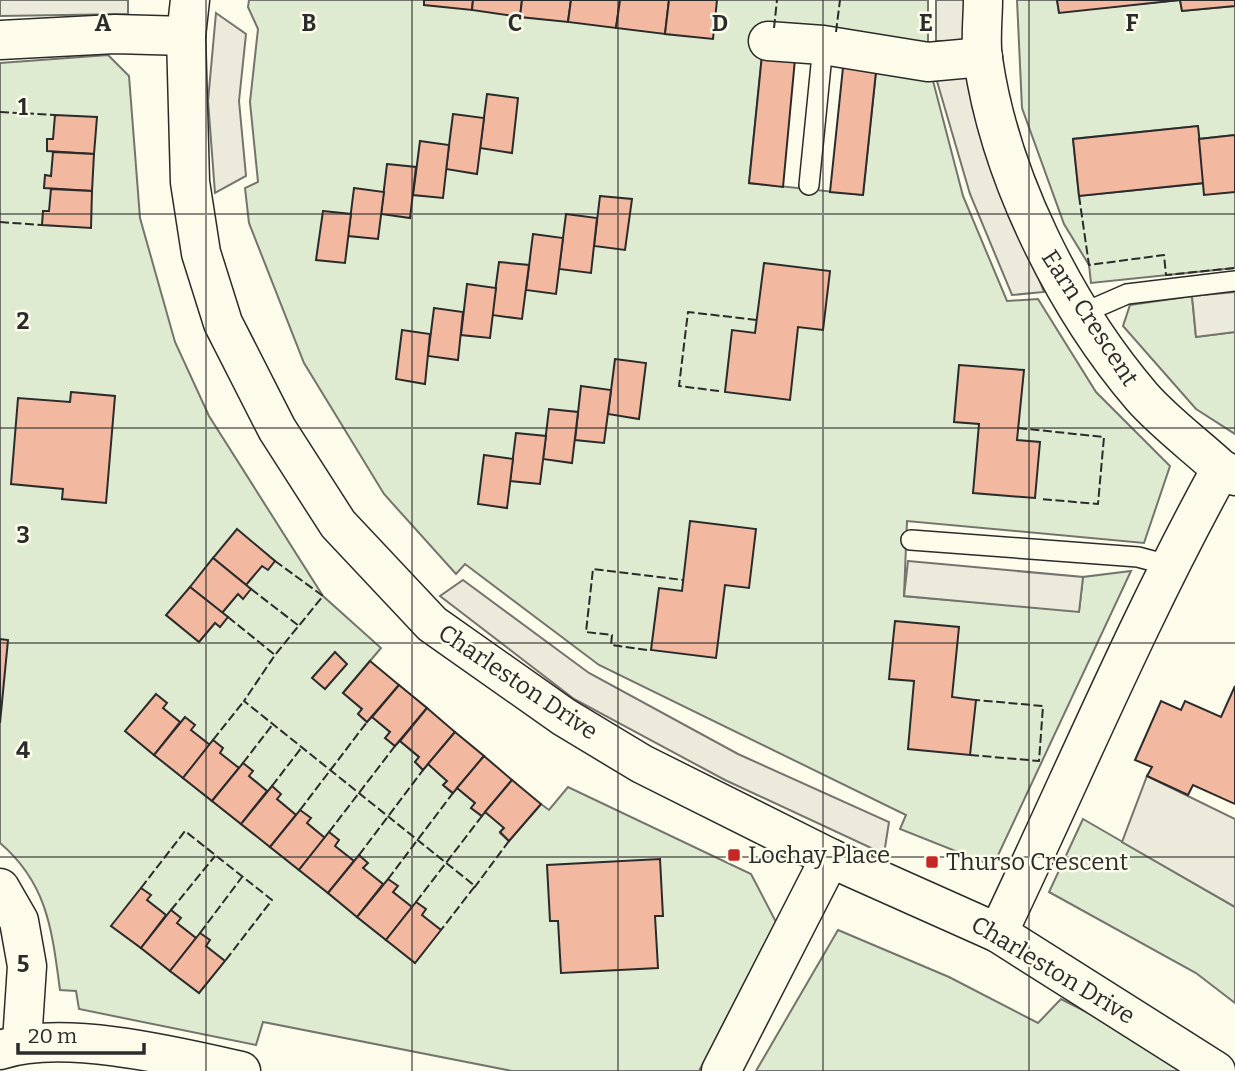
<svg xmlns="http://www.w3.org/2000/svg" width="1235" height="1071" viewBox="0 0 1235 1071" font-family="Bitter,serif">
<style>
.green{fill:#deebd1;stroke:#74746e;stroke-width:2}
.parking{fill:#eceadb;stroke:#74746e;stroke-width:2}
.building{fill:#f2b8a0;stroke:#2b2b2b;stroke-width:2}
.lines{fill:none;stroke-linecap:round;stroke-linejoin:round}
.lane-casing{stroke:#2b2b2b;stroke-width:22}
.street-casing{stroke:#2b2b2b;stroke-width:41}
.secondary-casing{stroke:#2b2b2b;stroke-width:41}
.lane{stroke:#fdfbea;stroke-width:19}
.street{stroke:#fdfbea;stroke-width:38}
.secondary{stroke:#fdfbea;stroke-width:38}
.fence{stroke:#2b2b2b;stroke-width:2;stroke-dasharray:9 3.5;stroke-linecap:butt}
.grid{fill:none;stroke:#2b2b2b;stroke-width:2;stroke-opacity:0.55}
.poi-dot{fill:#c62828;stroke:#fdfbea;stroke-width:2.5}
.labels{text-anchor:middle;stroke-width:5;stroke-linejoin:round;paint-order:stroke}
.street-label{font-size:24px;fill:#2b2b2b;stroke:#fdfbea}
.poi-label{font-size:24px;fill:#2b2b2b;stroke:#fdfbea;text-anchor:start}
.grid-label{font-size:23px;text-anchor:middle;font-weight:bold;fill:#2b2b2b;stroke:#fdfbea;stroke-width:5;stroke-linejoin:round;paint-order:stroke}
</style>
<rect width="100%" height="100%" fill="#fdfbea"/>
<g class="green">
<polygon points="249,0 928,0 928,52 762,55 749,183 863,195 877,62 932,77 963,196 1007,301 1038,299 1096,392 1170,466 1144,543 907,521 904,596 1079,611 1083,577 1131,571 993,866 900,829 906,815 599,665 465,564 456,574 384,494 304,363 249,223 245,188 258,182 250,102 258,29 248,7"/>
<polygon points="1017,0 1057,0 1059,12 1180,0 1182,11 1235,6 1235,135 1199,139 1197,126 1073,139 1079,196 1204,183 1235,192 1235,268 1091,283 1089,265 1064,224 1022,108"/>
<path d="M 108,55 L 129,76 L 140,218 L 175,342 L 209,416 L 323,596 L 381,648 L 343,693 L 362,709 L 358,714 L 367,722 L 372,717 L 390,732 L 386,738 L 395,746 L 400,741 L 419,757 L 415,762 L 423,770 L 428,764 L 447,781 L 444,786 L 452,793 L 457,788 L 475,803 L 471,808 L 481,816 L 485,812 L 504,827 L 500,833 L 509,841 L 541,804 L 549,810 L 568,787 L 751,874 L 776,922 L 699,1071 L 512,1071 L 263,1022 L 256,1045 L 79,1009 L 76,991 L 60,990 C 52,931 48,884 0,843 L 0,63 Z"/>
<polygon points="1192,296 1196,337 1235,332 1235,434 1196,409 1123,326 1130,305"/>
<polygon points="1083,819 1235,907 1235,1003 1196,973 1049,892"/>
<polygon points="838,930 949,977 1038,1023 1061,999 1161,1050 1181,1071 756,1071"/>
</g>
<g class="parking">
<polygon points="0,0 128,0 128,14 0,16"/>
<rect x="936" y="0" width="30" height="41"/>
<polygon points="216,13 246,34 239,101 246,176 215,193 208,101"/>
<polygon points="970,76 1002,183 1044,292 1012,295 970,194 936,78"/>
<polygon points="1235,292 1235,332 1196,337 1192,296"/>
<polygon points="908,561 1083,577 1079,612 904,596"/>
<polygon points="463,580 589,673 738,754 889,822 884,854 725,780 574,699 440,596"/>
<polygon points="1147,776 1235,819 1235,907 1122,842"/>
</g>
<g class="building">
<polygon points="424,0 473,0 472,10 424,5"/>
<polygon points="473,0 522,0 520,17 472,10"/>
<polygon points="522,0 571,0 568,22 520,17"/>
<polygon points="571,0 620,0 616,28 568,22"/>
<polygon points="620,0 669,0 665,34 616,28"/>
<polygon points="669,0 717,0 713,39 665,34"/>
<polygon points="1057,0 1180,0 1059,13"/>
<polygon points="1180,0 1235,0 1235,6 1182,11"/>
<polygon points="762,55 795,59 783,187 749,183"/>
<polygon points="844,58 877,62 863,195 830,192"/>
<polygon points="487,94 518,98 512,153 480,148"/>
<polygon points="453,114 484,118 477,174 446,169"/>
<polygon points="55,115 97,117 94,154 47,151 47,139 53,139"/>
<polygon points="1198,126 1204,183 1079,196 1073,139"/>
<polygon points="1235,135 1235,192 1204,195 1199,139"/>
<polygon points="420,141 449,145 443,198 413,195"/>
<polygon points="53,152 94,154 92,191 44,188 45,175 51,176"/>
<polygon points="387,164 416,167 410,218 381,214"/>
<polygon points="354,188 384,192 378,239 348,236"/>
<polygon points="51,189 92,191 91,228 42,225 43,211 49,211"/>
<polygon points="600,196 632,199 625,250 594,246"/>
<polygon points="323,211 351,214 345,263 316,260"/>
<polygon points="566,214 597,218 591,273 559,269"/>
<polygon points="533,234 563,238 556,294 526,290"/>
<polygon points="499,262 529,265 522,319 492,315"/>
<polygon points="764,263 830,271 823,330 798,327 790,400 725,392 732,330 755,333"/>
<polygon points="467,284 496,288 490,338 461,335"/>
<polygon points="434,308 463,312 458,360 428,356"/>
<polygon points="402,330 430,334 425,384 396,379"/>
<polygon points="615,359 646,363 639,419 608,414"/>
<polygon points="959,365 1024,370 1017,440 1040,442 1035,498 973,493 979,424 954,422"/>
<polygon points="581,386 611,390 604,443 575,440"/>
<polygon points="71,392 115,396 106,503 62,499 63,489 11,484 18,398 70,402"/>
<polygon points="549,409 578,412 572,463 543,459"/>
<polygon points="516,433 546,436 540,484 510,481"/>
<polygon points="484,455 513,459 507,508 478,504"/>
<polygon points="690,521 756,529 749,588 725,585 716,658 651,650 659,588 682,591"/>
<polygon points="237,529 275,561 268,570 262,566 246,585 213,558"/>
<polygon points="213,558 251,589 243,599 238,594 222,613 190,587"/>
<polygon points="190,587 228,617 220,627 215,623 199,642 166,615"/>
<polygon points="895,621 959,627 952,697 976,700 970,755 908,749 914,681 889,679"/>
<polygon points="0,639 8,640 0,723"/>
<polygon points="335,652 347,664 325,689 312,678"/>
<polygon points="370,661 399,685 367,722 358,714 362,709 343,693"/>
<polygon points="399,685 427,708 395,746 385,738 390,732 372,717"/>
<polygon points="1235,686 1235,804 1193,785 1188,795 1147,776 1152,767 1135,760 1161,701 1181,710 1185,701 1221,717"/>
<polygon points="156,694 167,703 163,708 180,722 154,755 125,731"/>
<polygon points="427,708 455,732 423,770 415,762 419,757 400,741"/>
<polygon points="185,717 195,725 191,730 210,745 183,778 154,755"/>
<polygon points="455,732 484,756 453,793 443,785 447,781 428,764"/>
<polygon points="213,740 223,748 220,753 239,768 212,801 183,778"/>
<polygon points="484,756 512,780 482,816 471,808 475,803 457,788"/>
<polygon points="243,763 253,771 249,776 267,791 241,824 212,801"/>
<polygon points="512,780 541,804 509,841 500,832 504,828 485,812"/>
<polygon points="272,786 281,794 277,799 296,815 270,847 241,824"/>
<polygon points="300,810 311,818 307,823 325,838 299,870 270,847"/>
<polygon points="329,832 339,840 335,846 354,861 328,893 299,870"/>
<polygon points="359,855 368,863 363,868 383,884 357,917 328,893"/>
<polygon points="660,859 663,916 655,916 658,968 561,973 558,921 550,921 547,865"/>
<polygon points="388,879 398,886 393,892 412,907 386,940 357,917"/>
<polygon points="141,888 151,895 147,900 166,915 141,948 111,926"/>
<polygon points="416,902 426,909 422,915 441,930 415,963 386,940"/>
<polygon points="171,910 181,918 177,923 196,938 170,971 141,948"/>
<polygon points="200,933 210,940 206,946 225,961 199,993 170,971"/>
</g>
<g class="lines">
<defs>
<g id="lane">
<polyline points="809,185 823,45"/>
<polyline points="1081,314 1127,294 1235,281"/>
<polyline points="911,540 1138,557 1168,565"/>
</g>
<g id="street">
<path d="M 983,0 C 983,19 980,40 983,59 C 1000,177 1065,307 1142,397 C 1165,423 1195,445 1221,469 L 1235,476"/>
<polyline points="0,40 115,34 186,36"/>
<polyline points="768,41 823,45 928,62 983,57"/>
<polyline points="0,888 19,921 27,966 22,1042"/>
<path d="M 998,933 C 1072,778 1138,619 1221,469"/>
<path d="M 0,1050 C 63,1029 175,1056 241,1071"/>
<polyline points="721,1071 830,858"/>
</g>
<polyline id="secondary" points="190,0 186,36 190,182 201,253 223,323 277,429 338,524 432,624 564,717 642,764 830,858 998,933 1216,1071"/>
</defs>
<use href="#lane" class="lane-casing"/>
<use href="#street" class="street-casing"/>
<use href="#secondary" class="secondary-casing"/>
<use href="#lane" class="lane"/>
<use href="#street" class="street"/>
<use href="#secondary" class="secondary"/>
<g class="fence">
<polyline points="774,28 777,0"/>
<polyline points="836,32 840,0"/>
<polyline points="0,112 55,115"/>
<polyline points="1079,196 1089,265 1164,255 1166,275 1235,268"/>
<polyline points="0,222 42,225"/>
<polyline points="719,391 679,386 688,312 757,320"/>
<polyline points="1018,428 1104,437 1098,504 1041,499"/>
<polyline points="275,561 323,596 275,655 244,701 475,886 441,930"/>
<polyline points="251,589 299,626"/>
<polyline points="228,617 275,655"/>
<polyline points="647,650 611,645 612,635 586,632 593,569 683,580"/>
<polyline points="213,740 244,701"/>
<polyline points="970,755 1039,761 1043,706 976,700"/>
<polyline points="243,763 273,724"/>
<polyline points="272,786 302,747"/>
<polyline points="300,810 367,722"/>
<polyline points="329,832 395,746"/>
<polyline points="359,855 423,770"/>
<polyline points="388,879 453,793"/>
<polyline points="141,888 185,831 272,900 225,961"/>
<polyline points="474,888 509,841"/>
<polyline points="416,902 482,816"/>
<polyline points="171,910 215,856"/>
<polyline points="200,933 242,877"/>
</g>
</g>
<path class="grid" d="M 206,0 L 206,1071M 412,0 L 412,1071M 618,0 L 618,1071M 823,0 L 823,1071M 1029,0 L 1029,1071M 0,214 L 1235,214M 0,428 L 1235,428M 0,643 L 1235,643M 0,857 L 1235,857"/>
<g class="poi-dot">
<rect x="727" y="848" width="14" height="14" rx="3.5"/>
<rect x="925" y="855" width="14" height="14" rx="3.5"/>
</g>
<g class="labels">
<g class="street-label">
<text transform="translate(1090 318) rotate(57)" y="8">Earn Crescent</text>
<text transform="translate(518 682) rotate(34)" y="8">Charleston Drive</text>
<text transform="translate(1053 970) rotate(31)" y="8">Charleston Drive</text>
</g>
<g class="poi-label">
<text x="748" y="863">Lochay Place</text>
<text x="946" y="870">Thurso Crescent</text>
</g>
</g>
<g class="grid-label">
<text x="103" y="31">A</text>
<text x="309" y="31">B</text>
<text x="515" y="31">C</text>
<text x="720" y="31">D</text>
<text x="926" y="31">E</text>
<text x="1132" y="31">F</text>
<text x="23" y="115">1</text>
<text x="23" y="329">2</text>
<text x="23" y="543">3</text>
<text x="23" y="758">4</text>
<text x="23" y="972">5</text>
</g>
<path d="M18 1043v10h126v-10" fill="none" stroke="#2b2b2b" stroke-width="3.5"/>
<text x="28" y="1043" font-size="21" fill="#2b2b2b" stroke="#fdfbea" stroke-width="5" paint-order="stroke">20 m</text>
</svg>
